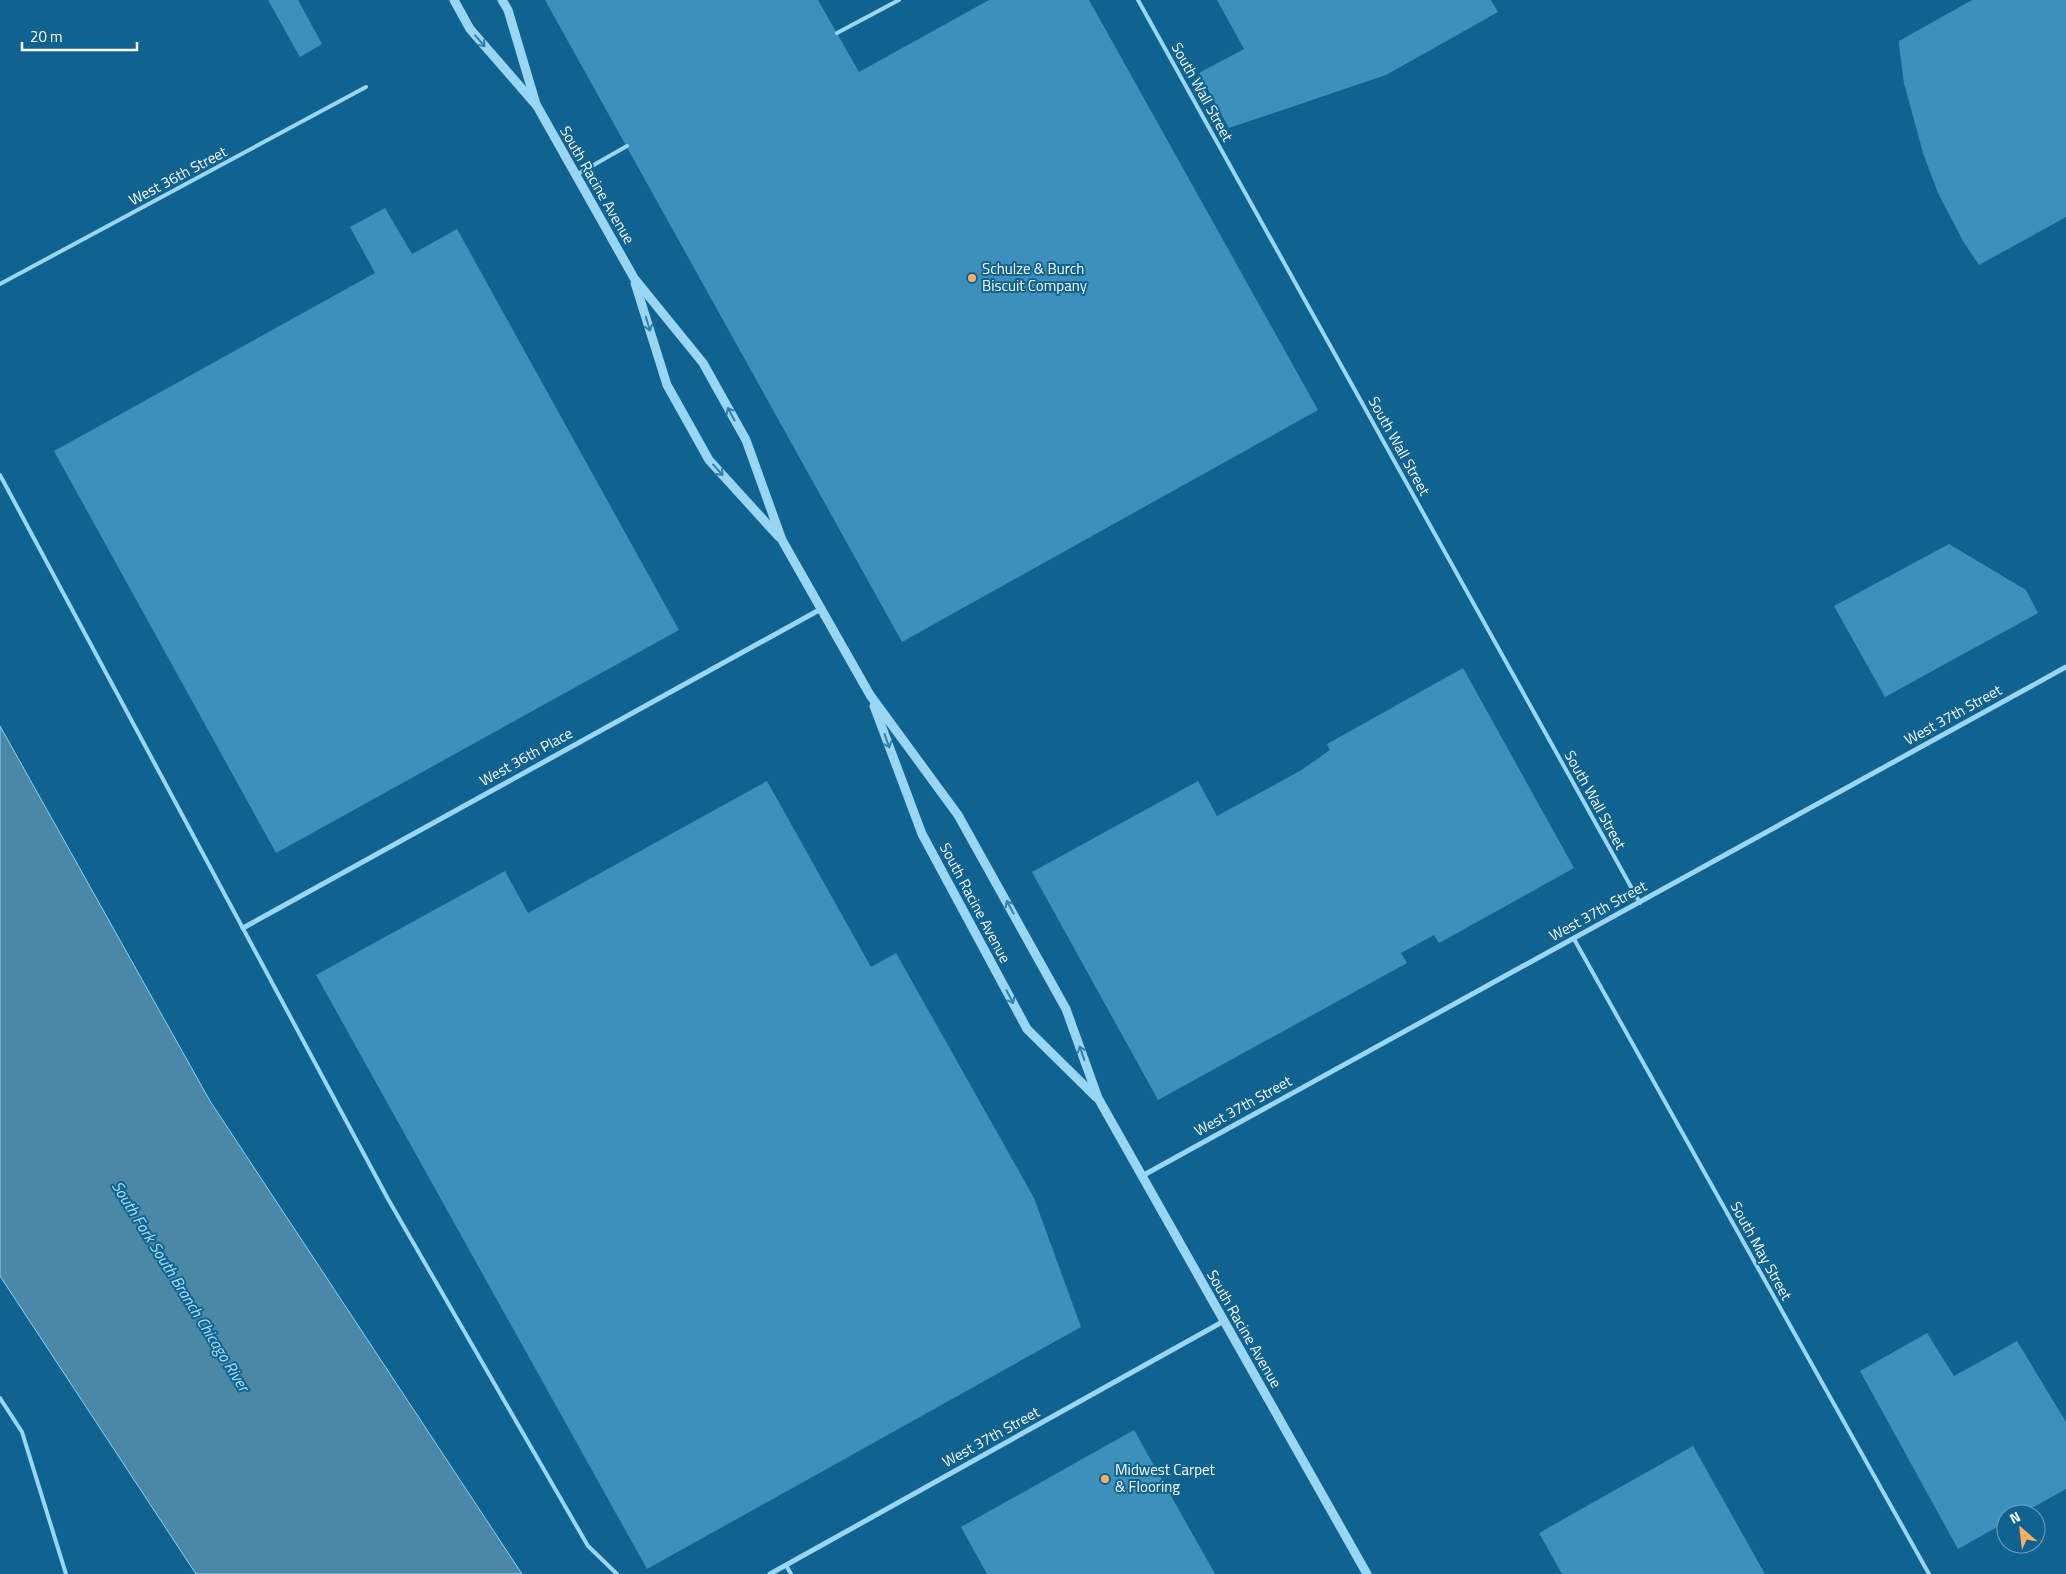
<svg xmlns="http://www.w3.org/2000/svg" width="2066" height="1574" viewBox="0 0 2066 1574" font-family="'Titillium Web',sans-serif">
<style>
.water{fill:#4b87a7;stroke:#8cd4f7}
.building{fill:#3d90bc}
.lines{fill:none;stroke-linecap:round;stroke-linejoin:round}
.service{stroke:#9ad5f3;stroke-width:4}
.minor{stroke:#9ad5f3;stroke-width:5}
.tertiary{stroke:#9ad5f3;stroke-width:9}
.oneway{stroke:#3280aa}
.poi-dot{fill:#ffae5d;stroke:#106391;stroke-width:2}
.labels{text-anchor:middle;stroke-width:4;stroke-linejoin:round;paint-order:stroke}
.street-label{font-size:15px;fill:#fff;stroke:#106391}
.poi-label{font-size:15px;fill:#fff;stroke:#106391;text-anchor:start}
.water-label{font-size:16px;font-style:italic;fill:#aae0fa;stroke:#106391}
</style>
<rect width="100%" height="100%" fill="#106391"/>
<polygon class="water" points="0,726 210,1101 522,1574 196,1574 0,1276"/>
<g class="building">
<polygon points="268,0 298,0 322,44 300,57"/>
<polygon points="545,0 818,0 859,72 989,0 1089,0 1318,410 902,642"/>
<polygon points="1217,0 1491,0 1498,12 1386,75 1229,128 1199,73 1244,49"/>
<polygon points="1972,0 2066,0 2066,217 1979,265 1963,241 1938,193 1923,153 1904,83 1899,45 1899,41"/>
<polygon points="385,208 412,254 457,229 679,630 276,853 54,451 375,273 350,227"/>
<polygon points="1949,544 2026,590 2038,613 1885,697 1834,606"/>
<polygon points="1463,668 1574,868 1439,943 1434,935 1401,953 1407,963 1158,1100 1032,872 1198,781 1217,816 1300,771 1330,750 1327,744"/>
<polygon points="767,781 871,967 896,953 1034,1198 1081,1327 647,1569 316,975 505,871 528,913"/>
<polygon points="1927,1333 1954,1376 2017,1341 2066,1422 2066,1489 2021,1514 2006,1514 2006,1522 1958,1549 1860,1371"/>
<polygon points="1134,1430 1215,1574 987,1574 961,1527"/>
<polygon points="1693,1446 1765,1574 1562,1574 1539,1533"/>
</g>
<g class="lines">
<g class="service">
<polyline points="1138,0 1640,903"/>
<polyline points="837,33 899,0"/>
<polyline points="576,175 627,146"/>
<polyline points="0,284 366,87"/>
<polyline points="0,475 388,1199 588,1546 617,1574"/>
<polyline points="1574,939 1929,1574"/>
<polyline points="0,1398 22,1432 66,1574"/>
<polyline points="786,1565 791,1574"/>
</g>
<g class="minor">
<polyline points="243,928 821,609"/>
<polyline points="1142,1176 2066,667"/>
<polyline points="770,1574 1224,1321"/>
</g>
<g class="tertiary">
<polyline points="454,0 470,29 537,106 634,278 703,363 746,440 782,540 870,695 958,815 1066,1009 1098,1098 1367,1574"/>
<polyline points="502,0 508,10 536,104"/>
<polyline points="635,283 667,385 709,460 779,537"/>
<polyline points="874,706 922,834 1027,1029 1096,1097"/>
</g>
</g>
<defs><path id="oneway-shaft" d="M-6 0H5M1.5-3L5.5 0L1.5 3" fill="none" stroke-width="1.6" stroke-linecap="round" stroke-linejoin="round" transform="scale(1.25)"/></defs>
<g class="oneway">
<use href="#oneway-shaft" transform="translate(480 41) rotate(49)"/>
<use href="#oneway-shaft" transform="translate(648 324) rotate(73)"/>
<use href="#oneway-shaft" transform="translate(731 414) rotate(-119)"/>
<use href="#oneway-shaft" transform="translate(718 470) rotate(48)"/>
<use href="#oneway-shaft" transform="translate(887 741) rotate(70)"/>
<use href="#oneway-shaft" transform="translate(1010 907) rotate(-119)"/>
<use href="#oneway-shaft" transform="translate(1010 997) rotate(62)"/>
<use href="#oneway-shaft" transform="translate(1082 1053) rotate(-109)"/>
</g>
<g class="poi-dot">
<circle cx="972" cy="278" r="5"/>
<circle cx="1105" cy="1479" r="5"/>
</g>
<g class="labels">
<g class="street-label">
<text transform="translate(1202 92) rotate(61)" y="5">South Wall Street</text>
<text transform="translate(178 176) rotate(-28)" y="5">West 36th Street</text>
<text transform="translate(597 185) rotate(60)" y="5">South Racine Avenue</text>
<text transform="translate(1399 446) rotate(61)" y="5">South Wall Street</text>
<text transform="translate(1953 715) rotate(-29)" y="5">West 37th Street</text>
<text transform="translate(526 757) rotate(-29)" y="5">West 36th Place</text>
<text transform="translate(1595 800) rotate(61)" y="5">South Wall Street</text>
<text transform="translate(975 903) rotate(62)" y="5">South Racine Avenue</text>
<text transform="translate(1598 911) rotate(-29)" y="5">West 37th Street</text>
<text transform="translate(1243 1106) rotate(-29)" y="5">West 37th Street</text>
<text transform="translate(1761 1251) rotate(61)" y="5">South May Street</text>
<text transform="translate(1244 1329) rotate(60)" y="5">South Racine Avenue</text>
<text transform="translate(991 1437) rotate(-29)" y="5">West 37th Street</text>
</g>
<g class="poi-label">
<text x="982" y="274">Schulze &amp; Burch<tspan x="982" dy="17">Biscuit Company</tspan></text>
<text x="1115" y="1475">Midwest Carpet<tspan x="1115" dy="17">&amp; Flooring</tspan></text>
</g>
<g class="water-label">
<text transform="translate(181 1286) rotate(58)" y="6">South Fork South Branch Chicago River</text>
</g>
</g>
<g transform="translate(2021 1529) rotate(332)"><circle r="24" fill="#106391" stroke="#70a1bd"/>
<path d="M0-4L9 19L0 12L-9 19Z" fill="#ffae5d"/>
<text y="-8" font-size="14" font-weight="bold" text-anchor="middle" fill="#ffffff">N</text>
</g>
<path d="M22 42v8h115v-8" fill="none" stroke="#ffffff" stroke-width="2.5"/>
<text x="30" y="42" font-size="15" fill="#ffffff" stroke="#106391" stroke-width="4" paint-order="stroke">20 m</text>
</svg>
